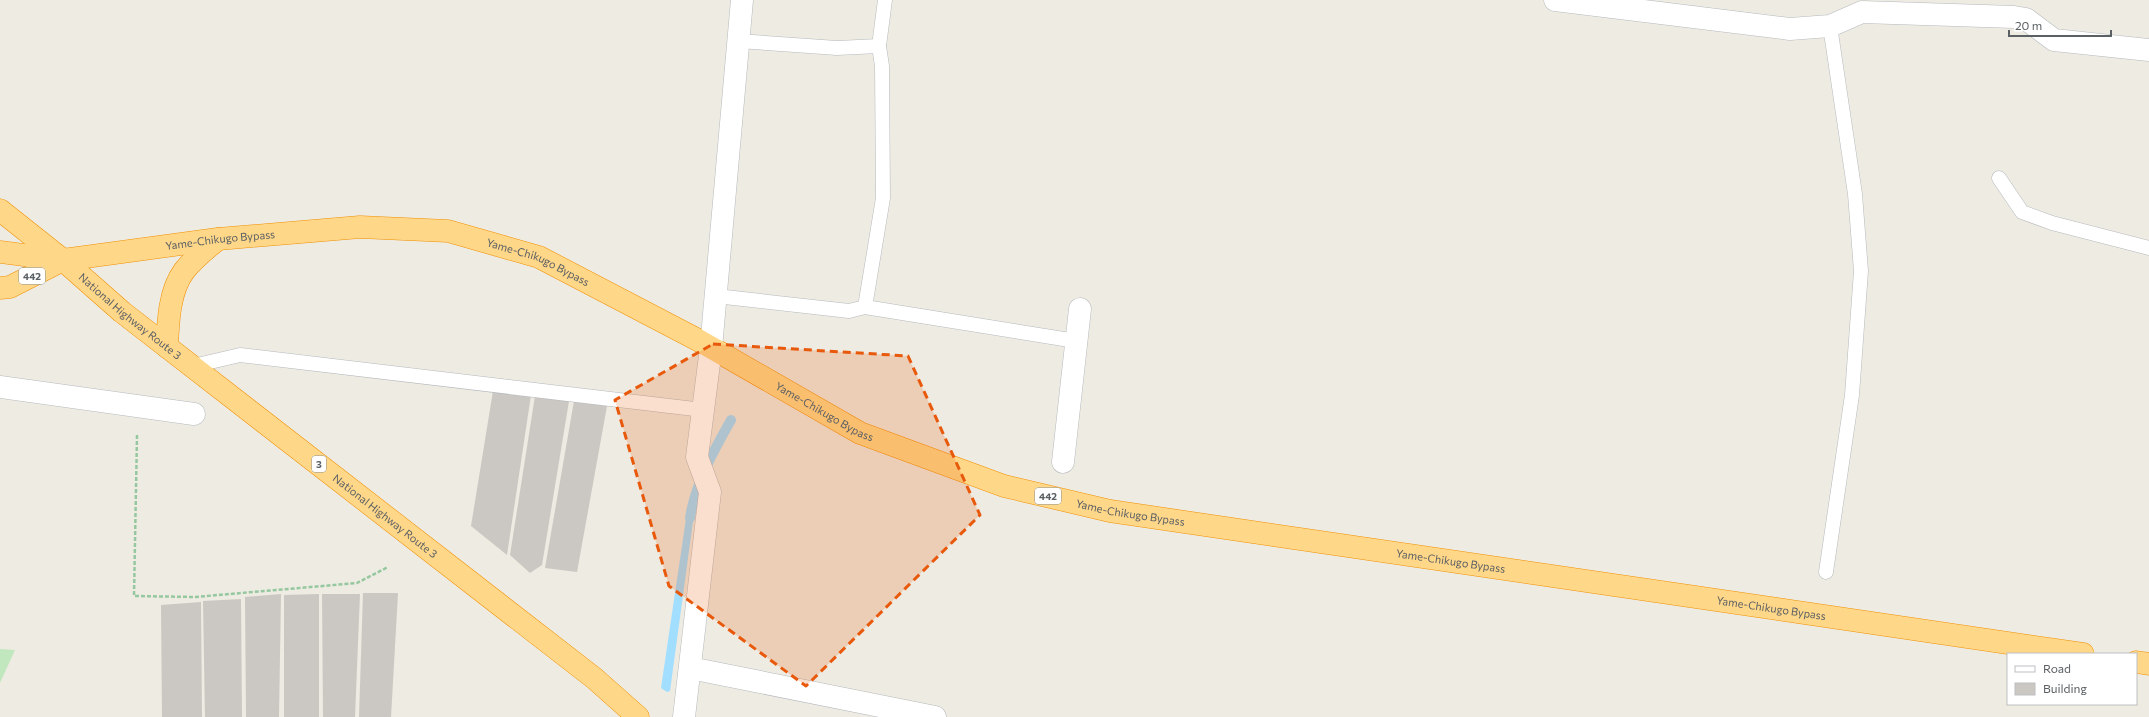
<svg xmlns="http://www.w3.org/2000/svg" width="2149" height="717" viewBox="0 0 2149 717" font-family="Commissioner,sans-serif">
<style>
.green{fill:#c1e7be}
.water{fill:#a2deff}
.lines{fill:none;stroke-linecap:round;stroke-linejoin:round}
.stream{stroke:#a2deff;stroke-width:10}
.building{fill:#cbc7c2}
.lane-casing{stroke:#b5b9bd;stroke-width:15}
.street-casing{stroke:#b5b9bd;stroke-width:23}
.highway-casing{stroke:#f19000;stroke-width:23}
.path{stroke:#96c8a0;stroke-width:2.5;stroke-dasharray:4 2;stroke-linecap:butt}
.lane{stroke:#fff;stroke-width:14}
.street{stroke:#fff;stroke-width:22}
.highway{stroke:#ffd789;stroke-width:22}
.marked{fill:#e8590c;fill-opacity:0.2;stroke:#e8590c;stroke-width:3;stroke-dasharray:8 5;stroke-linejoin:round}
.labels{text-anchor:middle;stroke-width:3;stroke-linejoin:round;paint-order:stroke}
.shield{fill:#fff;stroke:#8c9092;stroke-width:1}
.shield-label{font-size:10px;font-weight:bold;fill:#5b6064}
.street-label{font-size:11px;fill:#5b6064;stroke:#fff}
</style>
<rect width="100%" height="100%" fill="#eeebe2"/>
<polygon class="green" points="0,649 15,650 0,683"/>
<polygon class="water" points="688,505 695,507 670,691 667,692 661,688"/>
<g class="lines">
<path class="stream" d="M 690,518 C 695,484 714,450 731,420"/>
</g>
<g class="building">
<polygon points="493,391 531,395 507,555 471,526"/>
<polygon points="535,396 569,401 542,565 530,573 510,555"/>
<polygon points="574,401 607,406 577,572 545,568"/>
<polygon points="363,593 398,593 391,717 359,717"/>
<polygon points="281,594 279,717 246,717 245,597"/>
<polygon points="319,594 319,717 284,717 284,595"/>
<polygon points="322,594 360,594 355,717 323,717"/>
<polygon points="241,599 242,717 205,717 203,601"/>
<polygon points="201,602 202,717 162,717 161,605"/>
</g>
<g class="lines">
<defs>
<g id="lane">
<polyline points="738,41 837,48 879,46"/>
<polyline points="1999,178 2022,212 2052,223 2149,248"/>
<polyline points="716,296 849,311 865,307 883,198 882,66 879,46 885,0"/>
<polyline points="865,307 1076,341"/>
<polyline points="193,366 240,355 703,410"/>
<polyline points="1826,572 1852,395 1861,271 1855,194 1830,26"/>
</g>
<g id="street">
<polyline points="1555,0 1790,29 1830,26 1862,12 2014,17 2026,19 2054,40 2149,50"/>
<polyline points="0,387 194,414"/>
<polyline points="1063,462 1080,309"/>
<polyline points="690,668 935,717"/>
<polyline points="684,717 710,492 697,457 711,348 742,0"/>
</g>
<g id="highway">
<path id="s1" d="M 0,210 L 63,260 L 122,312 L 594,678 L 638,717"/>
<path id="s2" d="M 0,252 L 63,260 L 218,239 L 360,227 L 448,231 L 539,257 L 698,340 L 860,433 L 1004,486 L 1110,511 L 2083,654"/>
<polyline points="0,288 10,287 63,260"/>
<path d="M 167,347 C 168,323 169,291 184,271 C 193,259 206,249 218,239"/>
<polyline points="2136,662 2149,664"/>
</g>
</defs>
<use href="#lane" class="lane-casing"/>
<use href="#street" class="street-casing"/>
<use href="#highway" class="highway-casing"/>
<polyline class="path" points="137,435 134,596 195,597 357,583 388,567"/>
<use href="#lane" class="lane"/>
<use href="#street" class="street"/>
<use href="#highway" class="highway"/>
</g>
<path class="marked" d="M 713,344 L 908,356 L 980,515 L 806,686 L 669,586 L 615,400 Z"/>
<g class="labels">
<g class="shield">
<rect x="19" y="268" width="26" height="16" rx="3"/>
<rect x="312" y="456" width="14" height="16" rx="3"/>
<rect x="1035" y="488" width="26" height="16" rx="3"/>
</g>
<g class="shield-label">
<text x="32" y="280">442</text>
<text x="319" y="468">3</text>
<text x="1048" y="500">442</text>
</g>
<g class="street-label">
<text dy="4" stroke="none"><textPath href="#s2" startOffset="222">Yame-Chikugo Bypass</textPath></text>
<text dy="4" stroke="none"><textPath href="#s2" startOffset="546">Yame-Chikugo Bypass</textPath></text>
<text dy="4" stroke="none"><textPath href="#s1" startOffset="168">National Highway Route 3</textPath></text>
<text dy="4" stroke="none"><textPath href="#s2" startOffset="870">Yame-Chikugo Bypass</textPath></text>
<text dy="4" stroke="none"><textPath href="#s2" startOffset="1194">Yame-Chikugo Bypass</textPath></text>
<text dy="4" stroke="none"><textPath href="#s1" startOffset="492">National Highway Route 3</textPath></text>
<text dy="4" stroke="none"><textPath href="#s2" startOffset="1518">Yame-Chikugo Bypass</textPath></text>
<text dy="4" stroke="none"><textPath href="#s2" startOffset="1842">Yame-Chikugo Bypass</textPath></text>
</g>
</g>
<rect x="2007" y="653" width="130" height="52" fill="#ffffff" stroke="#bdbfc1"/>
<rect x="2015" y="666" width="20" height="6" fill="#ffffff" stroke="#bdbfc1"/>
<text x="2043" y="673" font-size="12" fill="#5b6064">Road</text>
<rect x="2015" y="683" width="20" height="12" fill="#cbc7c2" stroke="#bdbfc1"/>
<text x="2043" y="693" font-size="12" fill="#5b6064">Building</text>
<path d="M2009 30v6h102v-6" fill="none" stroke="#5b6064" stroke-width="2"/>
<text x="2015" y="30" font-size="12" fill="#5b6064" stroke="#ffffff" stroke-width="3" paint-order="stroke">20 m</text>
</svg>
